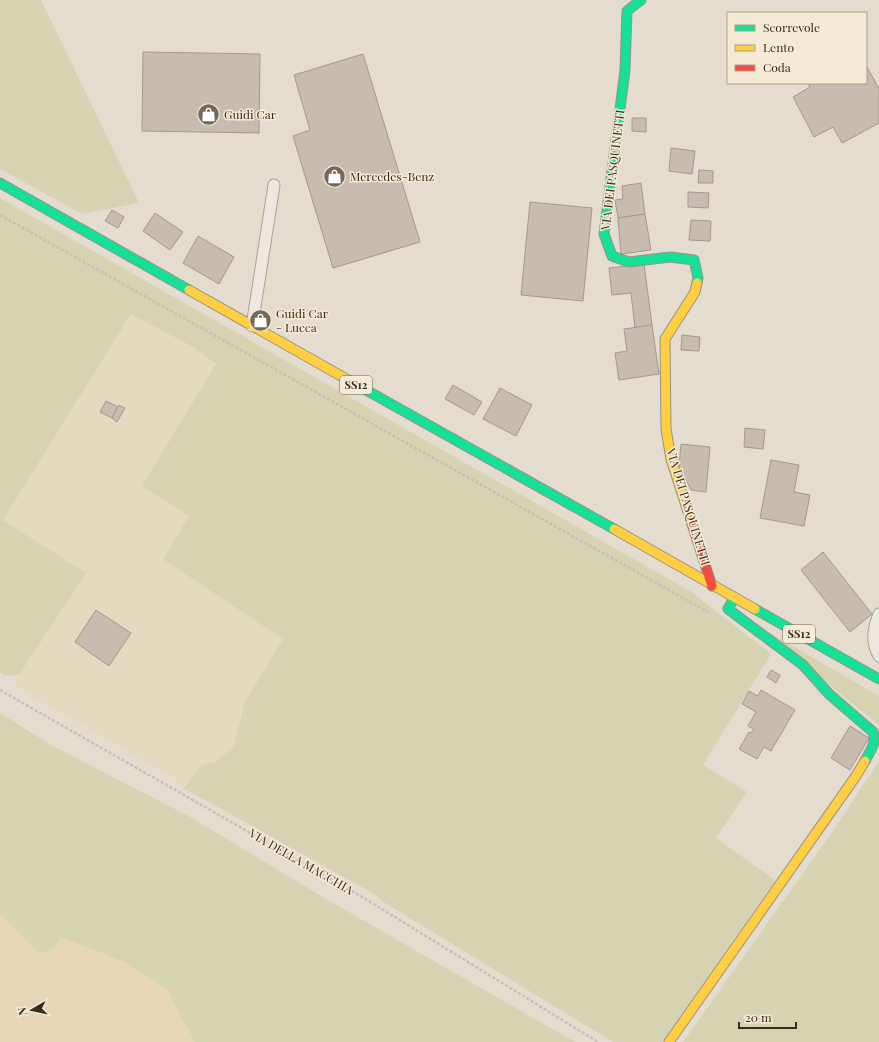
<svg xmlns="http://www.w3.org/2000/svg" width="879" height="1042" viewBox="0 0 879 1042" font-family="'Playfair Display',serif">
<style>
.farmland{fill:#e3dac0}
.green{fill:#d5d3b2}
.sand{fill:#e6d6b7}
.building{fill:#c8bbb0;stroke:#a4988e}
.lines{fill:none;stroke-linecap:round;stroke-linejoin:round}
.lane-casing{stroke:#aaa297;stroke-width:13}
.fast-casing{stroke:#999188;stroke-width:11}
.slow-casing{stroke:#999188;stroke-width:11}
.jam-casing{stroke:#999188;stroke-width:11}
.path{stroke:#c5bfb7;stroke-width:2.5;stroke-dasharray:3 2;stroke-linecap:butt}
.lane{stroke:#ece8e0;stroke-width:11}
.fast{stroke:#16e098;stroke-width:9}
.slow{stroke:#ffcf43;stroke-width:9}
.jam{stroke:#f24e42;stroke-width:9}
.labels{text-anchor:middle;stroke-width:3;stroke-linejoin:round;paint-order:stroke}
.shield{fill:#f5ead5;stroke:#716456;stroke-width:1}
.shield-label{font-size:11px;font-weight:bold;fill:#382a1f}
.poi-label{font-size:12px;fill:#382a1f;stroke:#f5ead5;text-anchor:start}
.street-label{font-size:12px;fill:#382a1f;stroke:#f5ead5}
</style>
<rect width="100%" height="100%" fill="#e4dccf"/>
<polygon class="farmland" points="131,314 193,347 216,364 142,486 189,516 163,559 284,639 245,702 234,746 216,762 202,765 184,788 172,777 13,685 85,573 3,520"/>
<g class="green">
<polygon points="0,0 41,0 139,203 82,214 0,169"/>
<polygon points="0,198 690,591 771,654 703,765 747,792 716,838 775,880 662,1042 613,1042 382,901 376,895 184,788 202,765 216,762 234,746 245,702 283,639 163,559 189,516 142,486 216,364 193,347 131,314 3,520 86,573 19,675 5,676 0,672"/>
<polygon points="753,623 879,696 879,725"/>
<polygon points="0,713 51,745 192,818 326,899 575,1042 195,1042 184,1023 54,949 40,954 0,914"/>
<polygon points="879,761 879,1042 683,1042 835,828"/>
</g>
<polygon class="sand" points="0,914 40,954 54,949 61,937 127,963 167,989 184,1023 195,1042 0,1042"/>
<g class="building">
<polygon points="143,52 260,54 259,133 142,131"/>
<polygon points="363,54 420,242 333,268 293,136 310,130 294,75"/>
<polygon points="866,65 879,89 879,123 842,143 833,127 814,137 793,97 810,87 808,83 866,83"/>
<polygon points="632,118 646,118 646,132 632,131"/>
<polygon points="671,148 695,151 692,174 669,171"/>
<polygon points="699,170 713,171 713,183 698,183"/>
<polygon points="641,183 645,214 618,218 615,200 623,199 622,186"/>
<polygon points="688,192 709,193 708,208 688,207"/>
<polygon points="530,202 592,208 583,301 521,295"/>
<polygon points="112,210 124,217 118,228 105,221"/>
<polygon points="155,213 183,232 170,250 143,231"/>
<polygon points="645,214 651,250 621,254 618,218"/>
<polygon points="691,220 711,221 710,241 689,240"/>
<polygon points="198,236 234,257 219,284 183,263"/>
<polygon points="644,264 652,325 635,328 631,293 612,295 609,268"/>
<polygon points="652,325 659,374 619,380 615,353 627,351 624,329"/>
<polygon points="682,335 700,337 699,351 681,350"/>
<polygon points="453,385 482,402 474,415 445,399"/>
<polygon points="500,388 532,405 516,436 483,419"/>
<polygon points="106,401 118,407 112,418 100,412"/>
<polygon points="119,405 125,408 117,422 112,418"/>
<polygon points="745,428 765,430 763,449 744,447"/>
<polygon points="681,444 710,447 706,492 691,490 679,466"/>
<polygon points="771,460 799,465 794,492 810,495 804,526 760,518"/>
<polygon points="823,552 872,614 850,632 801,570"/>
<polygon points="96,610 131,633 109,666 75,642"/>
<polygon points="771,670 780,675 776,683 767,677"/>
<polygon points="761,690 795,710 771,751 764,747 757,759 739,749 749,732 751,733 754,729 748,726 756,712 742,704 749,691 758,696"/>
<polygon points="850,726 869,738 850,770 831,758"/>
</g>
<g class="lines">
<defs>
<g id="lane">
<polyline points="252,326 274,185"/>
<path d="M 879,614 C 873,630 871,641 879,656"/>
</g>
<g id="fast">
<polyline points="641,0 627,11 625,70 604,234 612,256 629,262 670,257 694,260 698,278 697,283"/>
<polyline points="0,183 189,290"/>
<polyline points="350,381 614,529"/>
<path d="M 734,598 L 728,609 L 803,665 L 829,694 L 873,732 C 877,743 870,751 865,761"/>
<polyline points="755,609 879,679"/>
</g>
<g id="slow">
<polyline points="189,290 350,381"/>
<polyline points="691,521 671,459 666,429 665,339 695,292 697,283"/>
<polyline points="614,529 755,609"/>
<polyline points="669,1042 856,776 865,761"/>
</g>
<polyline id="jam" points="691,521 712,586"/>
</defs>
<use href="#lane" class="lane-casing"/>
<use href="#fast" class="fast-casing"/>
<use href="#slow" class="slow-casing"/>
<use href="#jam" class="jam-casing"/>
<g class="path">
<polyline points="0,215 708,612"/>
<polyline points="0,690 359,895 598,1042"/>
</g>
<use href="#lane" class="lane"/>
<use href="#fast" class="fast"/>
<use href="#slow" class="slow"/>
<use href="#jam" class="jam"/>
</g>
<defs>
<symbol id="shop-disc" viewBox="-11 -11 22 22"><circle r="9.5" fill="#74685d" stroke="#f5ead5"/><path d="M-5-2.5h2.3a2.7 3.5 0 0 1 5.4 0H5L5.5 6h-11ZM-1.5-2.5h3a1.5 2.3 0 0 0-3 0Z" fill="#fff"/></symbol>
</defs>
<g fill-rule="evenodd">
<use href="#shop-disc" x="196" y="102" width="25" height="25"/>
<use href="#shop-disc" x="322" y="164" width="25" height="25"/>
<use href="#shop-disc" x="248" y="308" width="25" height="25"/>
</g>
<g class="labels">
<g class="shield">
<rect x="340" y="376" width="32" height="18" rx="3"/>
<rect x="783" y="625" width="32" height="18" rx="3"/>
</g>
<g class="shield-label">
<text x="356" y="389">SS12</text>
<text x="799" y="638">SS12</text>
</g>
<g class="poi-label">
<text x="224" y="119">Guidi Car</text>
<text x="350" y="181">Mercedes-Benz</text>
<text x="276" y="318">Guidi Car<tspan x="276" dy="14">- Lucca</tspan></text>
</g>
<g class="street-label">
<text transform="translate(613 170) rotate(-83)" y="4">VIA DEI PASQUINETTI</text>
<text transform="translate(688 507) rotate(73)" y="4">VIA DEI PASQUINETTI</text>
<text transform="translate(301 862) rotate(30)" y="4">VIA DELLA MACCHIA</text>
</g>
</g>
<rect x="727" y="12" width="140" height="72" fill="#f5ead5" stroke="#a99d8c"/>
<rect x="735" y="25" width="20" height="6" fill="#16e098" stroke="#a99d8c"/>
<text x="763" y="32" font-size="12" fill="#382a1f">Scorrevole</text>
<rect x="735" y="45" width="20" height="6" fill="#ffcf43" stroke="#a99d8c"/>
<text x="763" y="52" font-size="12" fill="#382a1f">Lento</text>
<rect x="735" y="65" width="20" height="6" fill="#f24e42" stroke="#a99d8c"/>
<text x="763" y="72" font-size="12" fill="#382a1f">Coda</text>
<g transform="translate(32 1010) rotate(261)" stroke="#f5ead5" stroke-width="3" paint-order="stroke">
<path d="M0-3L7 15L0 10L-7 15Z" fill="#382a1f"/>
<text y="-6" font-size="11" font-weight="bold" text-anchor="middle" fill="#382a1f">N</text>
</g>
<path d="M739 1022v6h57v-6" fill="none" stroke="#382a1f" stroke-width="2"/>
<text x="745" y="1022" font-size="12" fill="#382a1f" stroke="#f5ead5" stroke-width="3" paint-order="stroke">20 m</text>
</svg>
